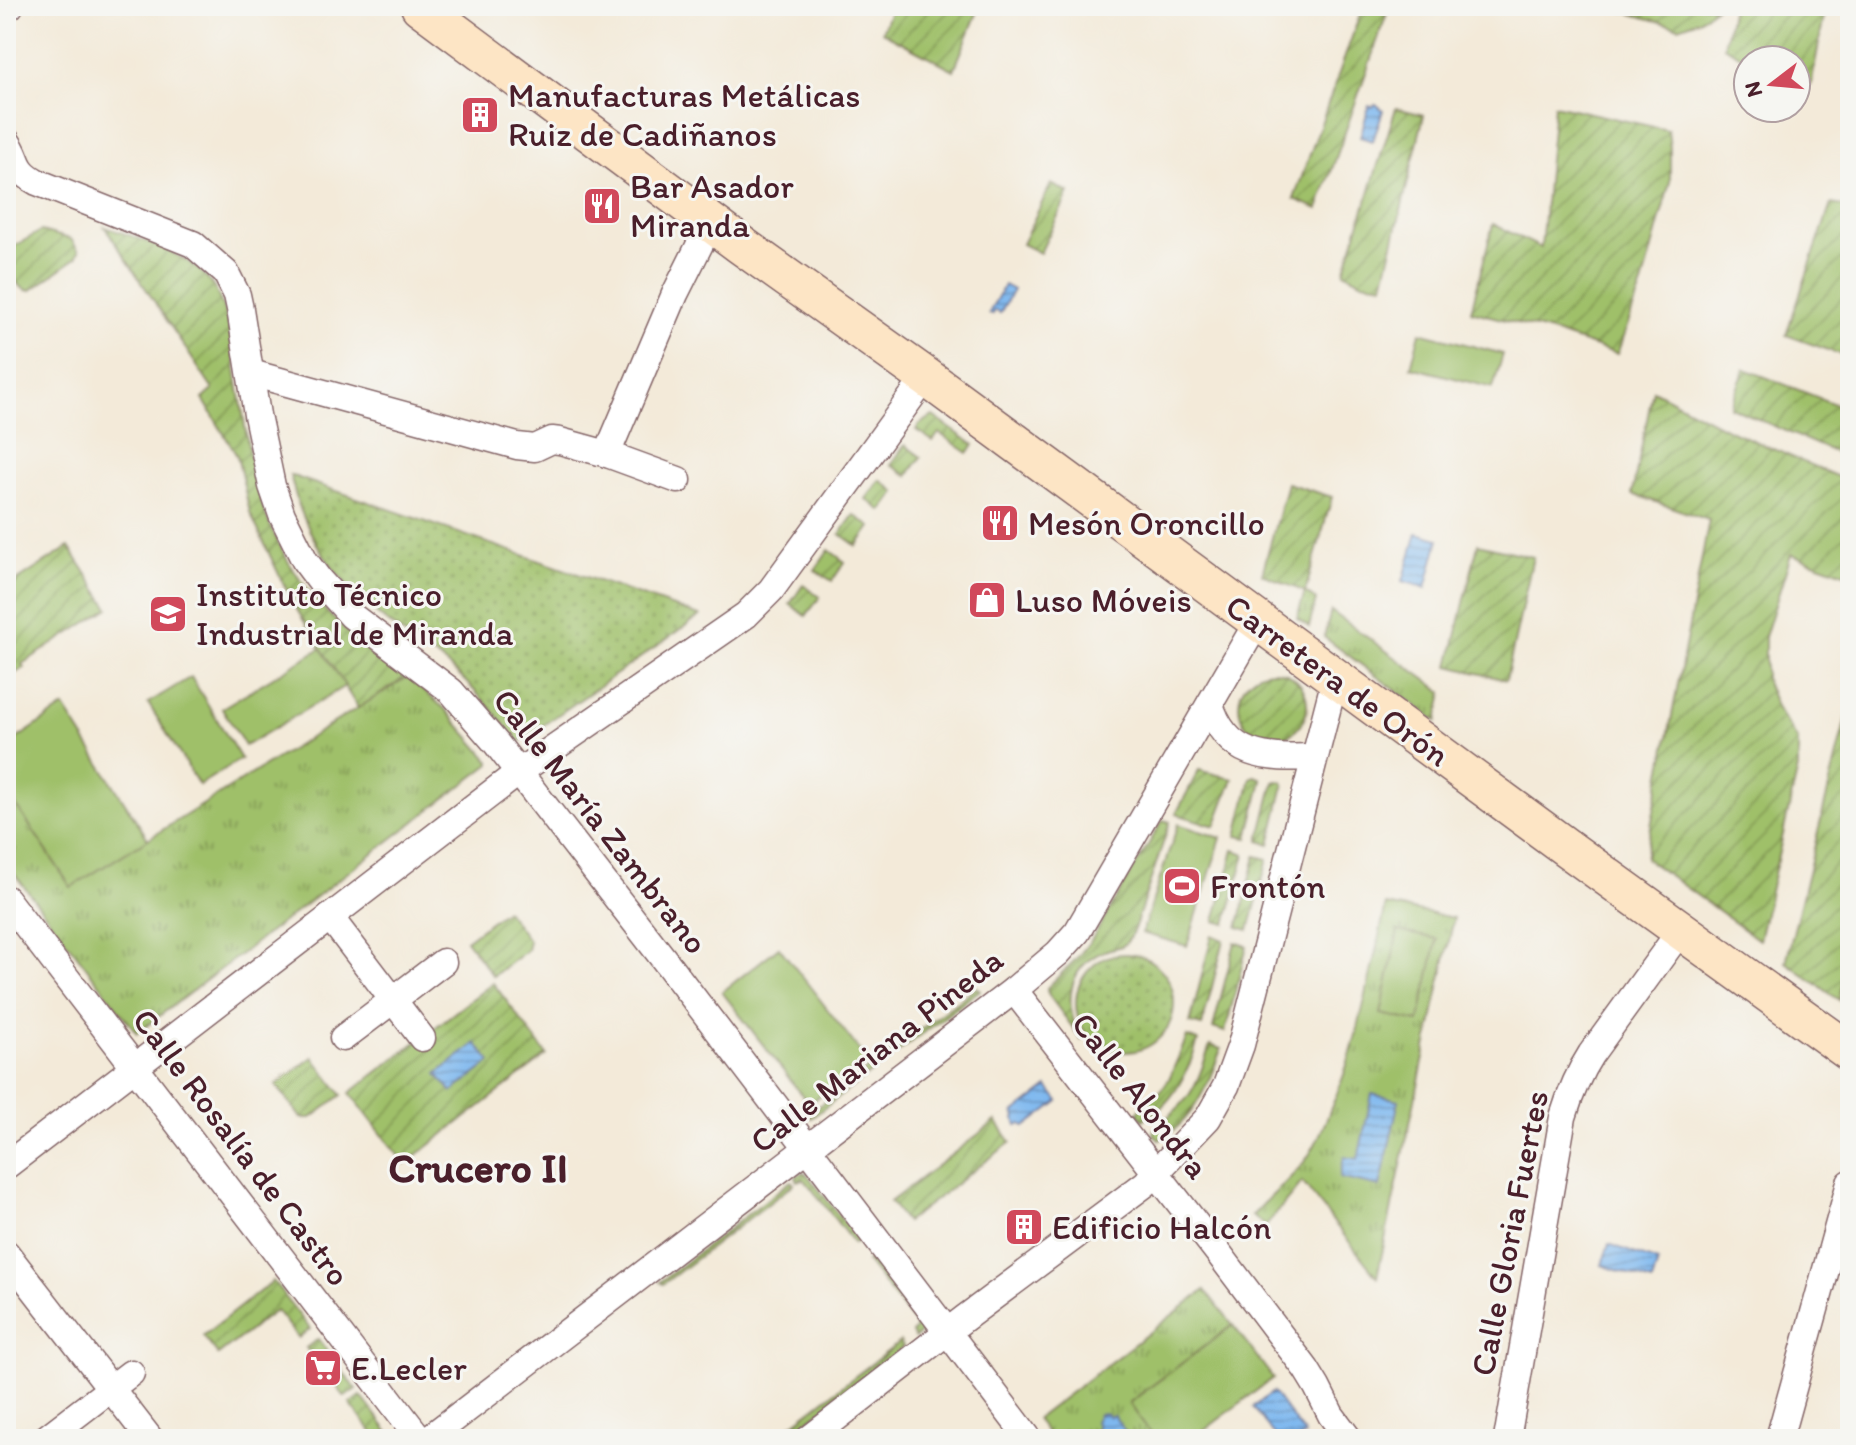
<svg xmlns="http://www.w3.org/2000/svg" width="1856" height="1445" viewBox="0 0 1856 1445" font-family="Itim,sans-serif">
<style>
.grass{fill:url(#grass-tufts);stroke:#74704a;stroke-width:2}
.park{fill:url(#park-dots);stroke:#74704a;stroke-width:2}
.garden{fill:url(#garden-furrows);stroke:#74704a;stroke-width:2}
.pitch{fill:#9fc069;stroke:#74704a;stroke-width:2}
.water{fill:url(#water-rules);stroke:#646c8d;stroke-width:2}
.lines{fill:none;stroke-linecap:round;stroke-linejoin:round}
.street-casing{stroke:#856668;stroke-width:29}
.secondary-casing{stroke:#856668;stroke-width:41}
.street{stroke:#fff;stroke-width:26}
.secondary{stroke:#fde5c5;stroke-width:38}
.labels{text-anchor:middle;stroke-width:6;stroke-linejoin:round;paint-order:stroke}
.poi-label{font-size:34px;fill:#4a1f2b;stroke:#f6f6f2;text-anchor:start}
.street-label{font-size:34px;fill:#4a1f2b;stroke:#f6f6f2}
.district-label{font-size:42px;font-weight:bold;fill:#4a1f2b;stroke:#f6f6f2}
</style>
<defs>
<pattern id="grass-tufts" width="24" height="20" patternUnits="userSpaceOnUse" patternTransform="scale(2)"><rect width="24" height="20" fill="#9fc069"/><path d="M3 7l-1-3M5 7V3M7 7l1-3M15 17l-1-3M17 17v-4M19 17l1-3" fill="none" stroke="#849b57"/></pattern>
<pattern id="park-dots" width="8" height="8" patternUnits="userSpaceOnUse" patternTransform="scale(2)"><rect width="8" height="8" fill="#9fc069"/><path d="M2 2h.1M6 6h.1" fill="none" stroke="#849b57" stroke-width="1.8" stroke-linecap="round"/></pattern>
<pattern id="garden-furrows" width="10" height="10" patternUnits="userSpaceOnUse" patternTransform="scale(2)"><rect width="10" height="10" fill="#9fc069"/><path d="M-1 1l2-2M0 10L10 0M9 11l2-2" fill="none" stroke="#849b57"/></pattern>
<pattern id="water-rules" width="6" height="5" patternUnits="userSpaceOnUse" patternTransform="scale(2)"><rect width="6" height="5" fill="#7eb8ef"/><path d="M0 2.5h6" fill="none" stroke="#6995c2"/></pattern>
</defs>
<rect width="100%" height="100%" fill="#f6f6f2"/>
<filter id="ink" filterUnits="userSpaceOnUse"><feTurbulence type="fractalNoise" baseFrequency=".0125" numOctaves="2"/><feDisplacementMap in="SourceGraphic" scale="16" xChannelSelector="R" yChannelSelector="G"/><feConvolveMatrix kernelMatrix="1 2 1 2 8 2 1 2 1" color-interpolation-filters="sRGB"/></filter>
<filter id="wash" filterUnits="userSpaceOnUse"><feTurbulence type="fractalNoise" baseFrequency=".006" numOctaves="4" result="noise"/><feDisplacementMap in="SourceGraphic" scale="32" xChannelSelector="R" yChannelSelector="G"/><feGaussianBlur stdDeviation="1.8" result="paint"/><feColorMatrix in="noise" values="0 0 0 0 0 0 0 0 0 0 0 0 0 0 0 0 0 1.4 0 .05"/><feComposite in="paint" operator="in"/></filter>
<g filter="url(#wash)">
<rect width="100%" height="100%" fill="#f3ead9"/>
<g class="grass">
<polygon points="1305,592 1316,600 1309,627 1297,618"/>
<polygon points="1331,611 1443,692 1437,721 1324,637"/>
<polygon points="407,677 445,709 490,761 490,764 137,1033 6,863 6,790 71,887"/>
<path d="M 1386,905 L 1454,918 L 1377,1277 L 1302,1182 L 1266,1226 L 1252,1216 C 1270,1196 1292,1179 1307,1158 C 1317,1144 1323,1128 1329,1113 C 1358,1047 1370,975 1386,905 Z"/>
<polygon points="977,987 980,990 811,1118 808,1114"/>
<polygon points="1205,1290 1233,1325 1129,1403 1155,1439 1071,1439 1064,1431 1054,1439 1051,1439 1036,1419"/>
</g>
<g class="park">
<path d="M 290,475 L 700,616 L 519,742 C 495,714 472,684 442,661 C 423,646 401,634 382,618 C 349,591 320,557 303,516 C 297,503 294,489 290,475 Z"/>
<circle cx="1125" cy="1003" r="49"/>
</g>
<g class="garden">
<polygon points="892,6 980,6 954,70 882,32"/>
<polygon points="1363,6 1370,6 1387,13 1318,209 1294,199"/>
<polygon points="1603,6 1717,6 1699,20 1679,27"/>
<polygon points="1732,6 1826,6 1811,85 1796,81 1796,60 1748,60 1724,46"/>
<polygon points="1554,105 1668,130 1670,149 1670,182 1642,285 1617,354 1555,333 1471,311 1493,224 1541,248"/>
<polygon points="1396,108 1424,115 1383,285 1363,282 1344,272"/>
<polygon points="1051,184 1069,193 1040,253 1022,244"/>
<polygon points="1831,204 1850,207 1850,342 1845,356 1786,335"/>
<path d="M 105,227 C 138,238 191,254 211,283 C 231,312 234,361 240,395 C 244,419 247,443 252,467 C 262,518 287,569 322,607 C 347,634 377,655 407,677 L 358,708 L 299,613 L 282,581 L 250,513 L 237,456 L 203,399 L 213,390 Z"/>
<path d="M 41,231 L 71,239 L 79,251 L 76,258 L 30,291 C 11,287 9,265 11,248 Z"/>
<polygon points="1745,369 1850,410 1850,459 1730,407"/>
<polygon points="1653,390 1727,429 1850,482 1850,575 1791,554 1765,637 1765,679 1777,709 1798,741 1798,768 1759,940 1645,858 1709,520 1632,494"/>
<polygon points="933,416 974,445 968,453 939,433 933,441 916,430 919,425"/>
<polygon points="905,445 921,457 908,476 891,465"/>
<polygon points="880,480 896,492 882,511 866,499"/>
<polygon points="1287,483 1332,497 1305,592 1262,574"/>
<polygon points="854,515 871,527 857,546 840,534"/>
<polygon points="1478,544 1533,557 1506,680 1449,666"/>
<polygon points="69,547 109,608 22,664 24,668 6,679 6,588"/>
<polygon points="829,550 845,562 832,581 815,570"/>
<polygon points="803,585 820,597 806,616 790,604"/>
<circle cx="1273" cy="705" r="34"/>
<polygon points="1850,702 1850,939 1839,1000 1786,962"/>
<polygon points="1199,770 1233,779 1215,826 1176,814"/>
<polygon points="1254,776 1261,778 1262,780 1248,838 1237,836 1251,778"/>
<polygon points="1277,781 1283,782 1284,785 1270,844 1259,841 1274,782"/>
<path d="M 1163,820 L 1170,822 L 1135,927 C 1123,953 1124,943 1102,952 C 1065,969 1064,1009 1082,1040 L 1050,997 L 1047,991 L 1047,988 L 1076,959 L 1092,939 Z"/>
<polygon points="1234,850 1245,854 1226,924 1215,921"/>
<polygon points="1256,856 1268,859 1249,930 1238,927"/>
<polygon points="506,910 529,941 527,950 493,976 466,940"/>
<polygon points="1212,935 1224,940 1202,1026 1190,1023"/>
<polygon points="1235,942 1247,946 1225,1032 1213,1028"/>
<polygon points="493,983 547,1055 405,1164 350,1093"/>
<path d="M 1187,1037 L 1198,1041 C 1188,1072 1173,1105 1143,1120 L 1138,1114 L 1139,1110 L 1160,1092 L 1169,1079 Z"/>
<path d="M 1210,1045 L 1221,1049 C 1209,1083 1193,1122 1159,1140 L 1153,1134 L 1154,1129 C 1165,1119 1178,1110 1187,1098 C 1198,1083 1204,1063 1210,1045 Z"/>
<polygon points="313,1057 342,1095 311,1118 301,1118 276,1085"/>
<polygon points="996,1121 1011,1142 906,1222 890,1202"/>
<polygon points="801,1173 806,1173 858,1240 854,1244 805,1180 803,1179 798,1181 796,1177"/>
<polygon points="791,1181 794,1184 663,1284 660,1282"/>
<polygon points="872,1258 924,1326 924,1331 915,1338 912,1333 915,1330 915,1324 867,1262"/>
<polygon points="273,1281 310,1329 298,1338 276,1310 218,1355 203,1336"/>
<polygon points="318,1339 356,1389 345,1397 306,1348"/>
<polygon points="900,1342 903,1347 783,1439 773,1439"/>
<polygon points="361,1396 394,1439 373,1439 376,1437 350,1404"/>
</g>
<g class="pitch">
<polygon points="1420,332 1503,354 1493,388 1411,367"/>
<polygon points="321,648 345,686 245,746 222,708"/>
<polygon points="191,677 241,759 199,785 148,703"/>
<polygon points="64,707 148,839 71,887 6,790 6,746"/>
<polygon points="1178,824 1221,838 1187,946 1142,933"/>
<polygon points="1398,931 1437,939 1419,1022 1381,1014"/>
<polygon points="779,947 867,1060 809,1104 722,992"/>
<polygon points="1233,1325 1273,1378 1193,1439 1155,1439 1129,1403"/>
</g>
<g class="water">
<polygon points="1376,104 1383,110 1373,141 1360,137 1369,106 1372,107"/>
<polygon points="1004,285 1013,290 1000,313 995,310 993,314 989,313"/>
<polygon points="1417,533 1439,539 1426,588 1403,581"/>
<polygon points="476,1043 491,1062 452,1092 437,1074"/>
<polygon points="1048,1087 1059,1101 1025,1127 1022,1124 1017,1125 1015,1119 1016,1117 1014,1113"/>
<polygon points="1372,1094 1399,1100 1380,1187 1340,1178 1344,1157 1358,1159"/>
<polygon points="1609,1244 1658,1262 1652,1282 1602,1265"/>
<polygon points="1273,1392 1305,1435 1299,1439 1277,1439 1253,1407"/>
<polygon points="1105,1413 1110,1417 1113,1415 1131,1439 1102,1439 1094,1429 1097,1427 1095,1421 1099,1414"/>
</g>
</g>
<g filter="url(#ink)">
<g class="lines">
<defs>
<g id="street">
<polyline points="6,9 10,6"/>
<path d="M 6,140 C 21,160 12,168 37,182 L 193,244 L 226,273 L 237,295 L 240,309 L 257,415 L 272,486 L 282,515 L 305,561 L 320,581 L 352,616 L 451,691 L 496,743 L 663,958 L 1029,1439"/>
<polyline points="251,373 517,446 535,448 552,440 560,441 607,454 678,480"/>
<polyline points="607,454 675,294 711,222"/>
<path d="M 1210,704 C 1226,758 1266,759 1314,757"/>
<polyline points="6,899 420,1439"/>
<polyline points="330,917 422,1038"/>
<polyline points="1014,990 1220,1255 1306,1369 1317,1387 1331,1415 1349,1439"/>
<polyline points="343,1038 443,962"/>
<polyline points="6,1166 519,772 746,615 771,590 926,377"/>
<polyline points="6,1253 150,1439"/>
<polyline points="45,1439 131,1373"/>
<polyline points="428,1439 1014,990 1058,953 1077,932 1258,621"/>
<polyline points="809,1439 965,1318 1145,1184 1208,1118 1226,1086 1241,1045 1335,679"/>
<path d="M 1507,1439 L 1563,1117 C 1570,1094 1578,1074 1591,1054 L 1681,930"/>
<polyline points="1779,1439 1850,1183"/>
</g>
<polyline id="secondary" points="420,6 741,245 926,377 1567,848 1850,1052"/>
</defs>
<use href="#street" class="street-casing"/>
<use href="#secondary" class="secondary-casing"/>
<use href="#street" class="street"/>
<use href="#secondary" class="secondary"/>
</g>
</g>
<defs>
<symbol id="building-square" viewBox="-11 -11 22 22"><rect x="-9" y="-9" width="18" height="18" rx="4" fill="#d1495b" stroke="#f6f6f2"/><path d="M-4-6H4V6H1V3H-1V6H-4ZM-2.5-4.3h1.7v1.8h-1.7ZM.8-4.3h1.7v1.8H.8ZM-2.5-1h1.7V.8h-1.7ZM.8-1h1.7V.8H.8Z" fill="#fff"/></symbol>
<symbol id="restaurant-square" viewBox="-11 -11 22 22"><rect x="-9" y="-9" width="18" height="18" rx="4" fill="#d1495b" stroke="#f6f6f2"/><path d="M-5-6h1v4h1v-4h1v4h1v-4h1v5L-1.5 .5V6h-2V.5L-5-1ZM5-6V6H3V1.5H1.5Q1.5-4 5-6Z" fill="#fff"/></symbol>
<symbol id="shop-square" viewBox="-11 -11 22 22"><rect x="-9" y="-9" width="18" height="18" rx="4" fill="#d1495b" stroke="#f6f6f2"/><path d="M-5-2.5h2.3a2.7 3.5 0 0 1 5.4 0H5L5.5 6h-11ZM-1.5-2.5h3a1.5 2.3 0 0 0-3 0Z" fill="#fff"/></symbol>
<symbol id="university-square" viewBox="-11 -11 22 22"><rect x="-9" y="-9" width="18" height="18" rx="4" fill="#d1495b" stroke="#f6f6f2"/><path d="M0-5L7-2L0 1L-7-2ZM-4 1L0 2.5L4 1V4Q0 6-4 4Z" fill="#fff"/></symbol>
<symbol id="stadium-square" viewBox="-11 -11 22 22"><rect x="-9" y="-9" width="18" height="18" rx="4" fill="#d1495b" stroke="#f6f6f2"/><path d="M0-5a6.5 5 0 1 0 0 10a6.5 5 0 1 0 0-10ZM-3.5-1.8h7v3.6h-7Z" fill="#fff"/></symbol>
<symbol id="supermarket-square" viewBox="-11 -11 22 22"><rect x="-9" y="-9" width="18" height="18" rx="4" fill="#d1495b" stroke="#f6f6f2"/><path d="M-6-5.5h2.5l.6 2H6L4.5 2H-2.5L-4.4-4H-6ZM-1.5 3.2a1.3 1.3 0 1 0 .1 0ZM3 3.2a1.3 1.3 0 1 0 .1 0Z" fill="#fff"/></symbol>
</defs>
<g fill-rule="evenodd">
<use href="#building-square" x="458" y="93" width="44" height="44"/>
<use href="#restaurant-square" x="580" y="184" width="44" height="44"/>
<use href="#restaurant-square" x="978" y="501" width="44" height="44"/>
<use href="#shop-square" x="965" y="578" width="44" height="44"/>
<use href="#university-square" x="146" y="592" width="44" height="44"/>
<use href="#stadium-square" x="1160" y="864" width="44" height="44"/>
<use href="#building-square" x="1002" y="1205" width="44" height="44"/>
<use href="#supermarket-square" x="301" y="1346" width="44" height="44"/>
</g>
<g class="labels">
<g class="poi-label">
<text x="508" y="107">Manufacturas Metálicas<tspan x="508" dy="39">Ruiz de Cadiñanos</tspan></text>
<text x="630" y="198">Bar Asador<tspan x="630" dy="39">Miranda</tspan></text>
<text x="1028" y="535">Mesón Oroncillo</text>
<text x="196" y="606">Instituto Técnico<tspan x="196" dy="39">Industrial de Miranda</tspan></text>
<text x="1015" y="612">Luso Móveis</text>
<text x="1210" y="898">Frontón</text>
<text x="1052" y="1239">Edificio Halcón</text>
<text x="351" y="1380">E.Lecler</text>
</g>
<g class="street-label">
<text transform="translate(1338 680) rotate(36)" y="12">Carretera de Orón</text>
<text transform="translate(601 821) rotate(52)" y="12">Calle María Zambrano</text>
<text transform="translate(876 1050) rotate(-38)" y="12">Calle Mariana Pineda</text>
<text transform="translate(1141 1095) rotate(52)" y="12">Calle Alondra</text>
<text transform="translate(242 1147) rotate(53)" y="12">Calle Rosalía de Castro</text>
<text transform="translate(1509 1233) rotate(-79)" y="12">Calle Gloria Fuertes</text>
</g>
<g class="district-label">
<text x="478" y="1182">Crucero II</text>
</g>
</g>
<rect width="1856" height="1445" fill="none" stroke="#f6f6f2" stroke-width="32"/>
<g transform="translate(1772 84) rotate(254)"><circle r="38" fill="#f6f6f2" stroke="#b1a0a2" stroke-width="2"/>
<path d="M0-6L14 30L0 20L-14 30Z" fill="#d1495b"/>
<text y="-12" font-size="22" font-weight="bold" text-anchor="middle" fill="#4a1f2b">N</text>
</g>
</svg>
